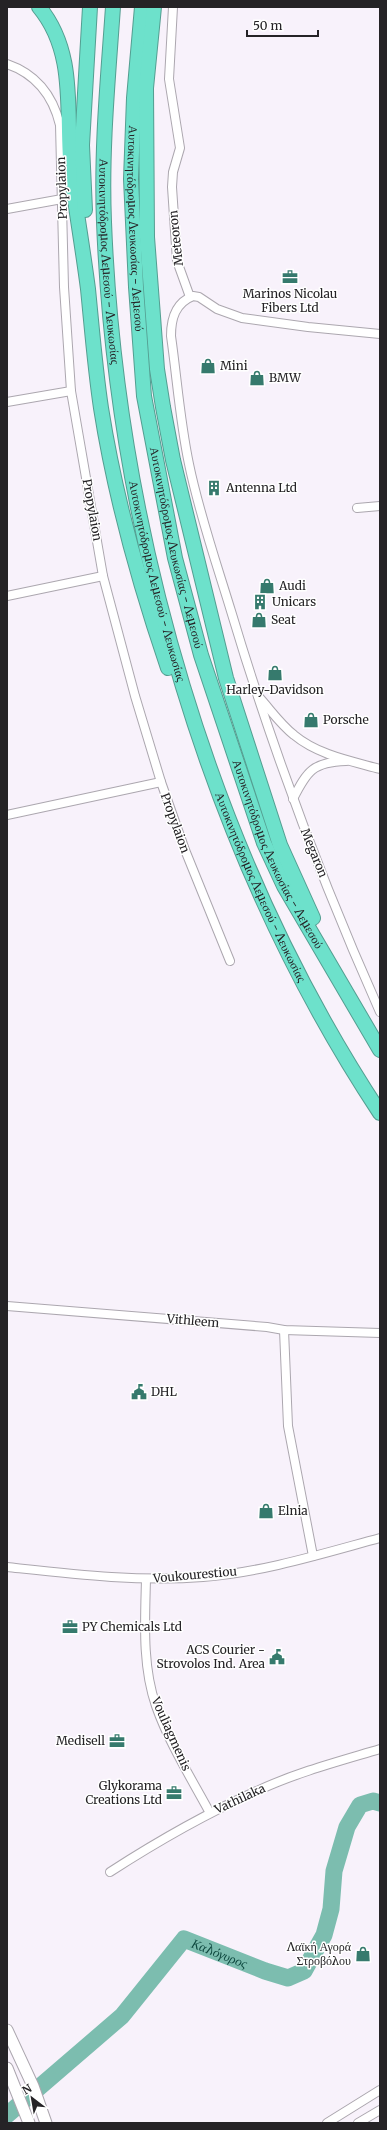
<svg xmlns="http://www.w3.org/2000/svg" width="387" height="2130" viewBox="0 0 387 2130" font-family="Merriweather,serif">
<style>
.lines{fill:none;stroke-linecap:round;stroke-linejoin:round}
.river{stroke:#7cbdaf;stroke-width:17}
.street-casing{stroke:#aca7af;stroke-width:10}
.secondary-casing{stroke:#aca7af;stroke-width:13}
.highway-casing{stroke:#549e91;stroke-width:16}
.street{stroke:#fff;stroke-width:8}
.secondary{stroke:#fff;stroke-width:11}
.highway{stroke:#6de1cb;stroke-width:14}
.labels{text-anchor:middle;stroke-width:3;stroke-linejoin:round;paint-order:stroke}
.street-label{font-size:12px;fill:#252326;stroke:#fff}
.poi-label{font-size:12px;fill:#252326;stroke:#fff;text-anchor:start}
.water-label{font-size:13px;font-style:italic;fill:#0e483f;stroke:#fff}
</style>
<rect width="100%" height="100%" fill="#f8f2fb"/>
<g class="lines">
<path class="river" id="s1" d="M 7,2115 L 122,2016 L 184,1939 L 265,1971 L 288,1978 L 304,1971 L 324,1935 L 331,1909 L 334,1871 L 347,1827 L 360,1805 L 373,1801 L 380,1803"/>
<defs>
<g id="street">
<polyline points="173,7 169,79 180,148 173,172 172,187 177,261 190,297"/>
<path d="M 7,64 C 36,74 53,96 60,125 L 64,287 L 71,391 L 103,576 L 135,696 L 161,782 L 185,850 L 230,961"/>
<polyline points="7,209 62,199"/>
<path d="M 380,334 L 308,327 L 242,318 L 217,309 L 199,297 L 193,296 C 175,303 171,319 171,336 C 177,378 180,422 189,464 C 199,513 216,562 231,611 C 272,748 322,882 380,1012"/>
<polyline points="7,402 71,391"/>
<polyline points="357,508 380,506"/>
<polyline points="7,596 103,576"/>
<path d="M 258,696 C 270,709 280,724 294,735 C 318,755 351,761 380,769"/>
<path d="M 293,799 C 307,771 313,762 346,761"/>
<polyline points="7,815 161,782"/>
<polyline points="7,1306 267,1327 284,1330 380,1333"/>
<polyline points="284,1330 288,1426 313,1556"/>
<path d="M 7,1567 C 72,1574 138,1582 203,1577 C 264,1572 321,1554 380,1538"/>
<path d="M 146,1579 C 145,1621 142,1666 156,1706 C 169,1743 191,1778 210,1813"/>
<path d="M 110,1872 C 158,1841 207,1813 259,1790 C 298,1772 340,1761 380,1749"/>
<polyline points="327,2123 380,2090"/>
<polyline points="358,2123 380,2110"/>
</g>
<g id="secondary">
<polyline points="7,2030 33,2086 46,2123"/>
<polyline points="7,2068 29,2123"/>
</g>
<g id="highway">
<path d="M 39,7 C 78,54 65,115 71,171 C 76,210 83,250 88,289 C 92,329 95,368 101,408 C 115,497 139,583 168,668"/>
<path id="s2" d="M 113,7 C 108,79 101,150 104,222 C 116,528 210,856 380,1113"/>
<path id="s3" d="M 142,7 L 134,98 L 131,179 L 136,287 L 144,396 L 175,558 L 201,655 L 264,843 L 284,886 L 380,1050"/>
<polyline points="154,7 146,88 147,237 157,369 163,407 173,460 226,678 280,845 313,918"/>
<polyline points="85,210 82,145 90,7"/>
</g>
</defs>
<use href="#street" class="street-casing"/>
<use href="#secondary" class="secondary-casing"/>
<use href="#highway" class="highway-casing"/>
<use href="#street" class="street"/>
<use href="#secondary" class="secondary"/>
<use href="#highway" class="highway"/>
</g>
<defs>
<symbol id="office-bare" viewBox="-9 -9 18 18"><path d="M-6-3h4V-5.5h4V-3h4V5H-6ZM-1-4.5V-3h2v-1.5ZM-6 0V1H6V0Z" fill="#367a6d" stroke="#fff" stroke-width="2.5" paint-order="stroke"/></symbol>
<symbol id="shop-bare" viewBox="-9 -9 18 18"><path d="M-5-2.5h2.3a2.7 3.5 0 0 1 5.4 0H5L5.5 6h-11ZM-1.5-2.5h3a1.5 2.3 0 0 0-3 0Z" fill="#367a6d" stroke="#fff" stroke-width="2.5" paint-order="stroke"/></symbol>
<symbol id="building-bare" viewBox="-9 -9 18 18"><path d="M-4-6H4V6H1V3H-1V6H-4ZM-2.5-4.3h1.7v1.8h-1.7ZM.8-4.3h1.7v1.8H.8ZM-2.5-1h1.7V.8h-1.7ZM.8-1h1.7V.8H.8Z" fill="#367a6d" stroke="#fff" stroke-width="2.5" paint-order="stroke"/></symbol>
<symbol id="civic-bare" viewBox="-9 -9 18 18"><path d="M-.6-6.5H3V-4.5H.6V-3L4-1V1h2V6H-6V1h2V-1L-.6-3ZM-1.2 2.5V6h2.4V2.5Z" fill="#367a6d" stroke="#fff" stroke-width="2.5" paint-order="stroke"/></symbol>
</defs>
<g fill-rule="evenodd">
<use href="#office-bare" x="279" y="266" width="22" height="22"/>
<use href="#shop-bare" x="197" y="355" width="22" height="22"/>
<use href="#shop-bare" x="246" y="367" width="22" height="22"/>
<use href="#building-bare" x="203" y="477" width="22" height="22"/>
<use href="#shop-bare" x="256" y="575" width="22" height="22"/>
<use href="#building-bare" x="249" y="591" width="22" height="22"/>
<use href="#shop-bare" x="248" y="609" width="22" height="22"/>
<use href="#shop-bare" x="264" y="662" width="22" height="22"/>
<use href="#shop-bare" x="300" y="709" width="22" height="22"/>
<use href="#civic-bare" x="128" y="1381" width="22" height="22"/>
<use href="#shop-bare" x="255" y="1500" width="22" height="22"/>
<use href="#office-bare" x="59" y="1616" width="22" height="22"/>
<use href="#civic-bare" x="266" y="1646" width="22" height="22"/>
<use href="#office-bare" x="106" y="1730" width="22" height="22"/>
<use href="#office-bare" x="163" y="1782" width="22" height="22"/>
<use href="#shop-bare" x="352" y="1943" width="22" height="22"/>
</g>
<g class="labels">
<g class="street-label">
<text transform="translate(62 188) rotate(-92)" y="4">Propylaion</text>
<text dy="4" stroke="none"><textPath href="#s3" startOffset="222">Αυτοκινητόδρομος Λευκωσίας - Λεμεσού</textPath></text>
<text transform="translate(176 238) rotate(-96)" y="4">Meteoron</text>
<text dy="4" stroke="none"><textPath href="#s2" startOffset="255">Αυτοκινητόδρομος Λεμεσού - Λευκωσίας</textPath></text>
<text transform="translate(92 510) rotate(80)" y="4">Propylaion</text>
<text dy="4" stroke="none"><textPath href="#s3" startOffset="545">Αυτοκινητόδρομος Λευκωσίας - Λεμεσού</textPath></text>
<text dy="4" stroke="none"><textPath href="#s2" startOffset="579">Αυτοκινητόδρομος Λεμεσού - Λευκωσίας</textPath></text>
<text transform="translate(175 823) rotate(70)" y="4">Propylaion</text>
<text transform="translate(314 853) rotate(68)" y="4">Megaron</text>
<text dy="4" stroke="none"><textPath href="#s3" startOffset="869">Αυτοκινητόδρομος Λευκωσίας - Λεμεσού</textPath></text>
<text dy="4" stroke="none"><textPath href="#s2" startOffset="903">Αυτοκινητόδρομος Λεμεσού - Λευκωσίας</textPath></text>
<text transform="translate(193 1321) rotate(5)" y="4">Vithleem</text>
<text transform="translate(195 1575) rotate(-5)" y="4">Voukourestiou</text>
<text transform="translate(171 1734) rotate(66)" y="4">Vouliagmenis</text>
<text transform="translate(240 1799) rotate(-25)" y="4">Vathilaka</text>
</g>
<g class="poi-label">
<text x="290" y="298" text-anchor="middle">Marinos Nicolau<tspan x="290" dy="14">Fibers Ltd</tspan></text>
<text x="220" y="370">Mini</text>
<text x="269" y="382">BMW</text>
<text x="226" y="492">Antenna Ltd</text>
<text x="279" y="590">Audi</text>
<text x="272" y="606">Unicars</text>
<text x="271" y="624">Seat</text>
<text x="275" y="694" text-anchor="middle">Harley-Davidson</text>
<text x="323" y="724">Porsche</text>
<text x="151" y="1396">DHL</text>
<text x="278" y="1515">Elnia</text>
<text x="82" y="1631">PY Chemicals Ltd</text>
<text x="265" y="1654" text-anchor="end">ACS Courier -<tspan x="265" dy="14">Strovolos Ind. Area</tspan></text>
<text x="105" y="1745" text-anchor="end">Medisell</text>
<text x="162" y="1790" text-anchor="end">Glykorama<tspan x="162" dy="14">Creations Ltd</tspan></text>
<text x="351" y="1951" text-anchor="end">Λαϊκή Αγορά<tspan x="351" dy="14">Στροβόλου</tspan></text>
</g>
<g class="water-label">
<text dy="5" stroke="none"><textPath href="#s1" startOffset="289">Καλόγυρος</textPath></text>
</g>
</g>
<rect width="387" height="2130" fill="none" stroke="#252326" stroke-width="16"/>
<g transform="translate(32 2098) rotate(329)" stroke="#ffffff" stroke-width="3" paint-order="stroke">
<path d="M0-3L7 15L0 10L-7 15Z" fill="#252326"/>
<text y="-6" font-size="11" font-weight="bold" text-anchor="middle" fill="#252326">N</text>
</g>
<path d="M247 30v6h71v-6" fill="none" stroke="#252326" stroke-width="2"/>
<text x="253" y="30" font-size="12" fill="#252326" stroke="#ffffff" stroke-width="3" paint-order="stroke">50 m</text>
</svg>
